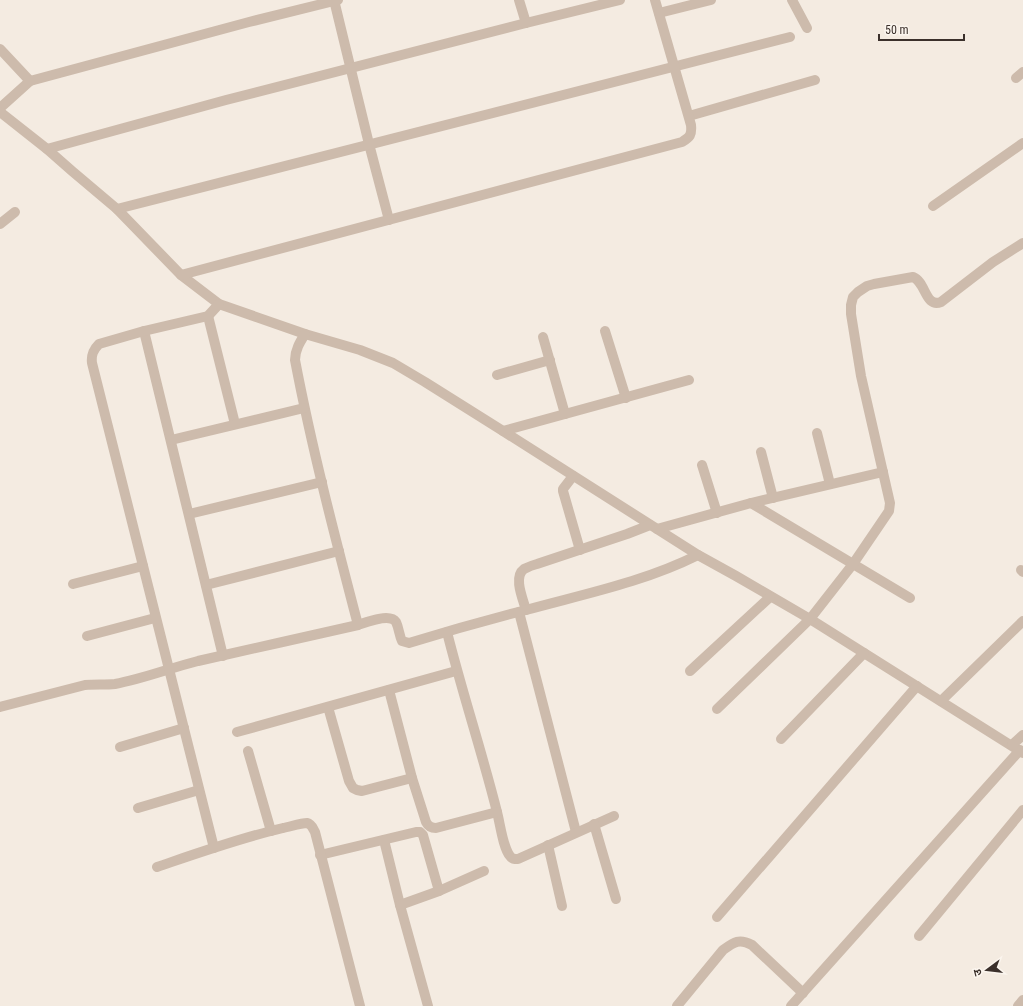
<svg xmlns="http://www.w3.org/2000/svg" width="1023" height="1006" viewBox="0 0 1023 1006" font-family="'Roboto Condensed','Noto Sans Devanagari',sans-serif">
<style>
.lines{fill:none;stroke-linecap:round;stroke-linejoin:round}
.minor{stroke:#cdbbac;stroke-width:10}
</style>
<rect width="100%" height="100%" fill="#f4ebe1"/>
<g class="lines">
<g class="minor">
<polyline points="334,0 369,144 389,220"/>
<polyline points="519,0 526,23"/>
<polyline points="792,0 807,28"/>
<polyline points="659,13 711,0"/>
<polyline points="0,49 30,81"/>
<polyline points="1016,78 1023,72"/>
<polyline points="0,108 30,81 249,22 338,0"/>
<polyline points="0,112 47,149 72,171 117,209 181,275 219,304 305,334 360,350 393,363 425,382 503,431 698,555 736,576 810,619 1023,753"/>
<polyline points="689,116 815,80"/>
<polyline points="47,149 226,100 526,23 620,0"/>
<polyline points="933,206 1023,143"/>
<polyline points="117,209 790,37"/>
<polyline points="0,224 15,212"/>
<path d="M 181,275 L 682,142 C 690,137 692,135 691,125 L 655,0"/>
<polyline points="208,316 235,424"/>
<polyline points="144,331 223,656"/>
<polyline points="605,331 626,398"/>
<path d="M 305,334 C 300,342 295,350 295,360 C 312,449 335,537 358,625"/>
<polyline points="543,337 565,414"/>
<polyline points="497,375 550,360"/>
<polyline points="503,431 689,380"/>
<polyline points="817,433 830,484"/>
<polyline points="171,440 304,408"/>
<polyline points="761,452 773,498"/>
<polyline points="702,465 717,513"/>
<polyline points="573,476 563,489 563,491 580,550"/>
<polyline points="751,503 910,598"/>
<polyline points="189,514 322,482"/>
<polyline points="657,529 751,503 883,472"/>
<polyline points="1021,570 1023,572"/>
<polyline points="73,584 143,566"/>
<polyline points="206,585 339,551"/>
<path d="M 526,610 C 523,599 513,577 524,569 C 528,567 533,565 537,564 L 627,534 L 650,525"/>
<polyline points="519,612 576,832"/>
<path d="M 447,632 C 462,692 482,752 497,812 C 500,823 503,848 510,856 C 512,859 514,859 518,859 L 614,816"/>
<polyline points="87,636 155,618"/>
<polyline points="690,671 770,597"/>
<path d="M 389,690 L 412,778 L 426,822 C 428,826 431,828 436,828 L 497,812"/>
<polyline points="941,701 1023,621"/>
<path d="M 0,707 L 85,685 C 95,684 105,685 115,684 C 143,679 170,668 198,661 C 251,649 305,637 358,625 C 367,622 390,613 396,622 C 399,628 399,635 402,641 L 409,643 C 448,631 487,620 526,610 C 584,594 644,582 698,555"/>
<polyline points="328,707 349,781 353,788 357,790 362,791 412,778"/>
<path d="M 717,709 L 810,619 L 853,564 L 889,511 L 890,503 L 861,376 L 851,314 L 851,305 L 853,297 L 858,292 L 867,286 L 874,284 L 913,277 C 926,282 925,308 941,302 L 993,262 L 1023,243"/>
<polyline points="237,732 456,671"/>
<polyline points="781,739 864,653"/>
<polyline points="1012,745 1023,735"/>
<polyline points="120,747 184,728"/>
<polyline points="248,751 271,831"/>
<polyline points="138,808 199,790"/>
<polyline points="594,824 616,899"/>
<polyline points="384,840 400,905 428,1006"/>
<polyline points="548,845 562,906"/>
<path d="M 214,848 L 92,363 C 91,355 93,350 99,344 L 144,331 L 208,316 L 219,304"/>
<polyline points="320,855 416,832 420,832 423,835 439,891"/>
<path d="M 157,867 C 198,853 240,838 283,828 C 289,827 301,823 307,823 C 312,824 313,829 315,832 L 360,1006"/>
<polyline points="400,905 439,891 484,871"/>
<polyline points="717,917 917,686"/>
<polyline points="919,936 1023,810"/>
<path d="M 677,1006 L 723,950 C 734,942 739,938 752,945 L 803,993"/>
<polyline points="791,1006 1020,750"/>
<polyline points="1018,1006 1023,1000"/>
</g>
</g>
<g transform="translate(987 970) rotate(255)" stroke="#fbf5ee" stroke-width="3" paint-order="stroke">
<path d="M0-3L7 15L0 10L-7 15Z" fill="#3b302b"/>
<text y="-6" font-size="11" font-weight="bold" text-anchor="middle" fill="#3b302b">उ</text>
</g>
<path d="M879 34v6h85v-6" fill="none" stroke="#3b302b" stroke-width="2"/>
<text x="885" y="34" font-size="12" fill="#3b302b" stroke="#fbf5ee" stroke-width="3" paint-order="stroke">50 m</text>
</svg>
